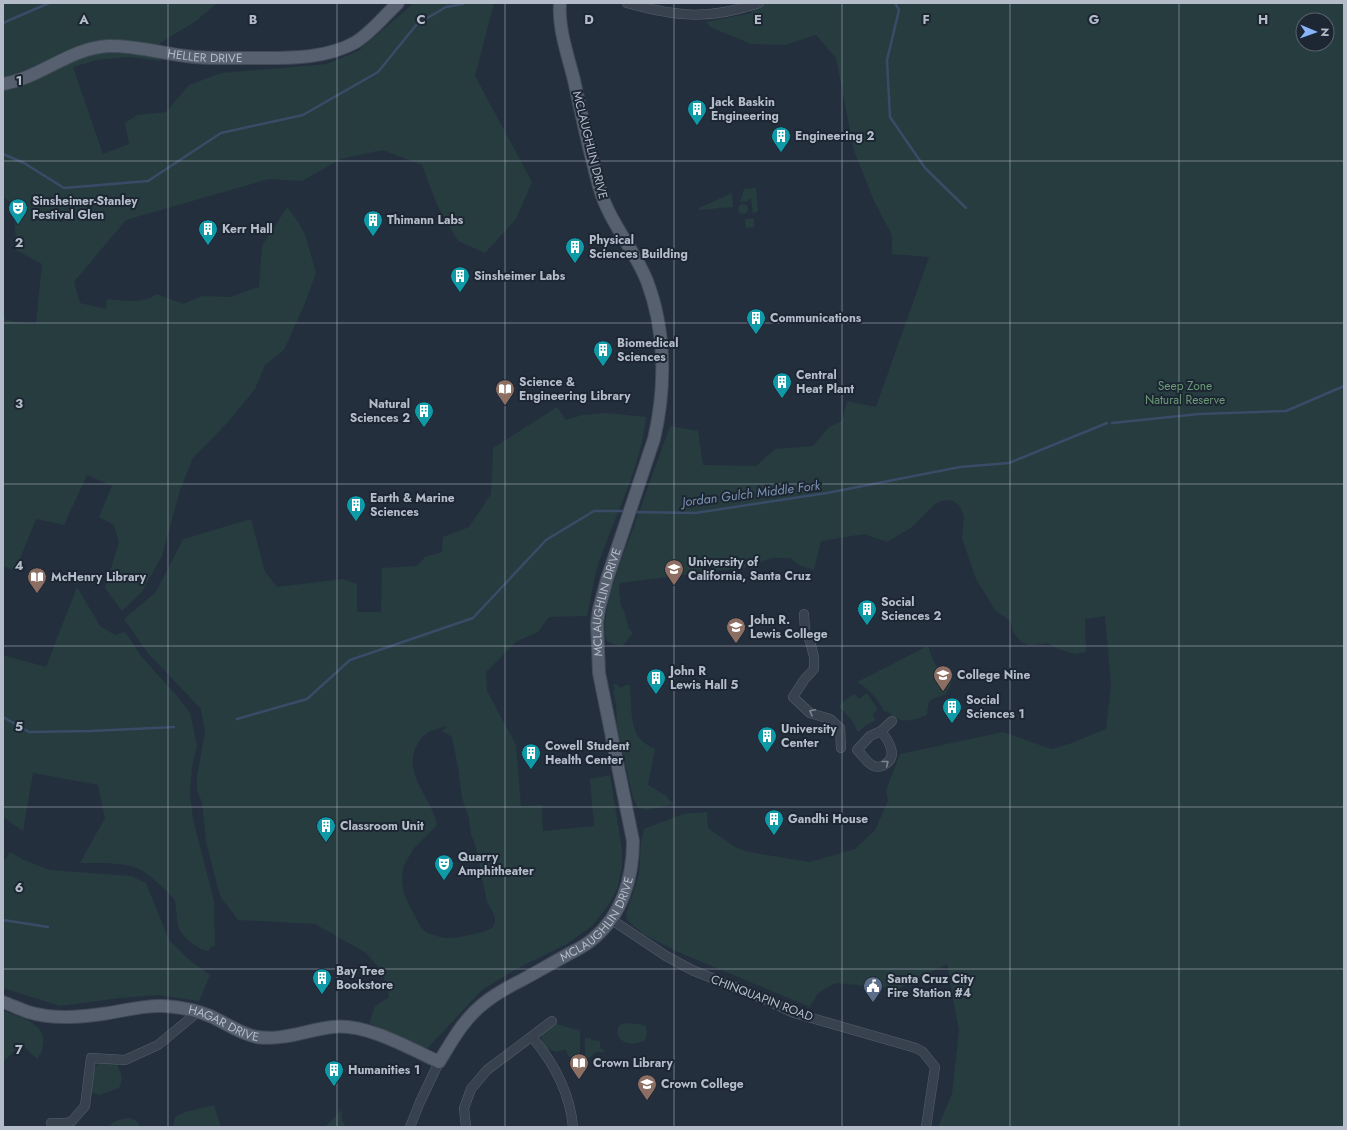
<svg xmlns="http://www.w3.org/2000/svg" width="1347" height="1130" viewBox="0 0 1347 1130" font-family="Jost,sans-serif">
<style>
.green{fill:#263c3f;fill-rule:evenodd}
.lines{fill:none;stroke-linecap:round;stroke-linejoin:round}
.stream{stroke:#394c67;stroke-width:2.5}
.minor-casing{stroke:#565f6c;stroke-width:10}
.major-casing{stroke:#414a57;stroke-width:14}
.minor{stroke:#38414e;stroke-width:9}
.major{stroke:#56606e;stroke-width:12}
.oneway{stroke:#7c8592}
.grid{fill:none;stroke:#b4bcc9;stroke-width:1;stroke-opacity:0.55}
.labels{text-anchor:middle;stroke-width:4;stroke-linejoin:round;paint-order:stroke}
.street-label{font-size:12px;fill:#b4bcc9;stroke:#1d2633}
.poi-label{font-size:12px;font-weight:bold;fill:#b4bcc9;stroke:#1d2633;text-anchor:start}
.park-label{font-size:12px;fill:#6b9a76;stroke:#1d2633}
.water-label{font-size:13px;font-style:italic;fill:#7c92b1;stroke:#1d2633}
.grid-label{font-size:13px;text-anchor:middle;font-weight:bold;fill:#b4bcc9;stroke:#1d2633;stroke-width:4;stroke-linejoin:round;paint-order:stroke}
</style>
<rect width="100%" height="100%" fill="#242f3e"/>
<g class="green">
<path d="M 3,3 L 217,3 L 196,21 L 160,43 L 161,61 L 128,57 L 97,60 L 73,67 L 103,154 L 129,144 L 125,123 L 137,115 L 166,112 L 189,85 L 221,73 L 327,64 L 358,51 L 414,3 L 494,3 L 475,76 L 532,182 L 516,219 L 485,253 L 458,241 L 437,205 L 422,165 L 382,150 L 341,159 L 302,181 L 269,179 L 126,220 L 74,282 L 80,303 L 106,309 L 107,299 C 125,301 142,304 157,294 L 183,304 L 202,296 L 230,297 L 259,287 L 262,246 L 287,207 L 299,223 L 305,234 L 316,273 L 303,308 L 284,350 L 265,365 L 255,389 L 228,422 L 193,458 L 180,490 L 162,556 L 141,593 L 122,611 L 105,588 L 119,542 L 114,525 L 99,517 L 112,486 L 87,475 L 64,525 L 36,519 L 15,571 L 3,566 L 3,305 L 5,320 L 36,324 L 42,264 L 16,250 L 14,204 L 3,197 Z"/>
<path d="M 743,3 L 1344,3 L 1344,1127 L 938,1127 L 952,1094 L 959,1031 L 947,964 L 898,989 L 836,983 L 818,993 L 810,1007 L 678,952 L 643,934 L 635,927 L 630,923 L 627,919 L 626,914 L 639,875 L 641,842 L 644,829 L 683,814 L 707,812 L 708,828 L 735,847 L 749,852 L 810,862 L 855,849 L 875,830 L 888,801 L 886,790 L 900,754 L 1003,732 L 1051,749 L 1069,744 L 1106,729 L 1111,686 L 1105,616 L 1085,619 L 1086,652 L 1075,654 L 1058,649 L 1047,643 L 1030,646 L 1020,641 L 1014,633 L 1010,621 L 995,610 L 976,579 L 962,538 L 964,516 L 959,505 L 951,500 L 942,501 L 935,504 L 911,528 L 887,542 L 864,534 L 821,541 L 814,570 L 799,565 L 790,558 L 772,558 L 748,567 L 620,583 L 619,589 L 621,606 L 624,611 L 629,629 L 633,633 L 622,647 L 617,646 L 607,641 C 597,615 628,543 638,515 C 649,485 659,456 670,426 L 698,431 L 703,465 L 756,466 L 775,449 L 813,446 L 829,427 L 842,421 L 847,401 L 876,407 L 929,257 L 892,254 L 892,235 L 874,201 L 854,151 L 836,58 L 816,35 L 785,45 L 751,44 L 710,27 L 706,22 L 752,13 ZM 1303,20 L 1327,20 L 1327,44 L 1303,44 Z"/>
<polygon points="756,188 758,211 753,214 751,199 748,199 748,201 740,202 744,189"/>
<polygon points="732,193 733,207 699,210 699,208"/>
<circle cx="743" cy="209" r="5"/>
<polygon points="754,218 754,227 746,228 745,219"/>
<path d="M 557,407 L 566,420 L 582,415 L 607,413 L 646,417 C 641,469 614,516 598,565 C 593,581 591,599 587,616 L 549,617 L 538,632 L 517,641 L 486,672 L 487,691 L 516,745 L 521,806 L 542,805 L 543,831 L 594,826 L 590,779 L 610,775 L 622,850 L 622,866 L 617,890 L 607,907 L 592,926 L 567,944 L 516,969 L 482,990 L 426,1050 L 369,1023 L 375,1006 L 389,997 L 387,985 L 380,969 L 366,953 L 315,924 L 238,920 L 220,896 L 206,842 L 202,803 L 197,790 L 197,776 L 205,732 L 201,709 L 147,652 L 124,619 L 156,592 L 183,539 L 251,519 L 265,572 L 277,587 L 343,579 L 357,584 L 357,612 L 381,612 L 382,568 L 417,566 L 425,557 L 442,552 L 443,537 L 469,527 L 491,494 L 493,448 ZM 448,726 L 442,731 L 452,737 L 458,767 L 462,798 L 469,818 L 471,835 L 475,844 L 487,902 L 495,917 L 495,923 L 492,928 L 483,932 L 460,937 L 446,938 L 440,937 L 428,933 L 422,929 L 411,909 L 404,894 L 402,881 L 403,867 L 414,848 L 437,825 C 432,798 403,775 416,747 C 424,731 432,730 448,726 Z"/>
<path d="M 77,587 L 100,626 L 115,635 L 125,632 L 141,656 L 176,695 L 190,713 L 197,745 L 192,767 L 190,794 L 193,819 L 214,901 L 215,946 L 212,946 L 208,951 C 197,949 182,937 178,926 C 176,918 177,909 175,901 C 172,895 148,873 141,870 C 128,862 95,863 80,863 L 105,818 L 98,785 L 33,773 L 23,831 L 3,817 L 3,655 L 46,667 Z"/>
<path d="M 928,646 C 934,665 937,668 952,681 L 946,694 C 930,701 929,695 927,715 C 913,721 898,725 888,711 L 885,712 C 876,698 872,691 857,682 Z"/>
<path d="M 616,684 L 621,688 L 626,685 L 630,685 C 632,702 629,728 641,740 C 645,744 650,746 655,749 L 648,785 L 668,797 L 667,798 L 674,804 L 647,810 L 638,808 L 633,798 L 617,726 L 616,704 L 613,691 L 615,690 L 613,685 Z"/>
<polygon points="867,693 878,710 874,713 873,716 876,720 865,726 858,732 853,722 839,706 849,697 855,694 859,699"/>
<polygon points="10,852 24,860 50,870 131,876 146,883 169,940 188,959 210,975 199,1001 158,995 120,998 60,1006 3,988 3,859 5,860"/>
<path d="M 3,1011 C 19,1017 47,1023 43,1045 C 42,1051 41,1054 37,1059 L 22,1044 L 3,1062 Z"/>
<path d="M 553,1023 C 562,1025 570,1029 580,1030 L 580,1058 L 569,1057 L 565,1049 L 557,1052 L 545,1048 L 541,1038 L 541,1032 Z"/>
<path d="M 626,1023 L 639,1024 L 646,1026 L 647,1033 L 645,1040 C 635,1047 612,1044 619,1025 Z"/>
<polygon points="585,1038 591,1038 591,1040 600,1041 600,1048 603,1049 605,1052 596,1052 589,1058 586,1057 585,1055"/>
<path d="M 99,1063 L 116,1063 C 121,1072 124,1079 119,1088 L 99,1095 L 91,1092 C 90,1080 92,1072 99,1063 Z"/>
<polygon points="214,1105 221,1127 173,1127 175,1117 185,1112"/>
<polygon points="341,1110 342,1120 346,1127 325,1127"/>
<path d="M 130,1118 C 136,1120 138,1122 140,1127 L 109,1127 C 113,1120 122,1119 130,1118 Z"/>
</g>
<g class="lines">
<g class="stream">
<polyline points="895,3 899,10 887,60 890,117 925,168 966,208"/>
<polyline points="3,23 49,3"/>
<polyline points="3,154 24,163 64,188 148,181 221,133 303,115 378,72 417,24 446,7 463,4"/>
<polyline points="1112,423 1199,414 1286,411 1344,386"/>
<polyline points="633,512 695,513 827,493 960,467 1009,463 1107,423"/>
<polyline points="3,717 29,732 91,731 174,727"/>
<polyline points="237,719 307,699 350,660 473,618 546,540 594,511 626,511"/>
<polyline points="3,920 48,927"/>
</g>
<defs>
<g id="minor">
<path d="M 627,3 C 676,17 710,20 759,3"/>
<polyline points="804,614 805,630 810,641 814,657 814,669 804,680 793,697 810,713 830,719 840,728 841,748"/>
<path d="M 881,731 C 889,741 899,757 884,765 C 880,767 876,768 872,765 C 866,762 862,754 857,750 L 870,736 L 881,731 L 892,721"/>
<polyline points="612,920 666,956 692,970 757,996 794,1013 916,1048 923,1052 935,1067 926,1127"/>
<path d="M 532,1037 C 554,1063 570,1093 573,1127"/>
<polyline points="51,1123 66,1123 72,1121 85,1106 91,1058 125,1060 158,1045 192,1017"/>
<polyline points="410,1127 420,1102 439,1062"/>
<polyline points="466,1127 464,1108 471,1089 487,1070 552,1021"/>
</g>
<g id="major">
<path id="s1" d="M 3,84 C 40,78 70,48 108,46 C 134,45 160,53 186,56 C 207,59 228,58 249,58 C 285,58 324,60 356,42 C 372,32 384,16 398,3"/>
<path id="s2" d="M 3,1002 C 11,1005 20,1009 28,1012 C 54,1020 83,1017 109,1013 C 127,1010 145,1005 163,1006 C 179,1007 196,1010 210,1016 C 226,1023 240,1034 257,1037 C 282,1041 307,1030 332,1027 C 366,1023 409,1048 439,1062 C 452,1041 463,1020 483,1004 C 495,994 508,987 522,980 C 537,972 552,963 567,955 C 576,950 585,946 593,939 C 622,915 633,878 633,841 L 599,673 L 597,623 L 599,609 L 607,579 L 654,439 C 666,388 666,331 647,281 C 636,253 615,229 604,201 C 599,189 596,176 593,163 C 586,136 580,108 574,80 C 568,56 558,28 560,3"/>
</g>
</defs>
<use href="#minor" class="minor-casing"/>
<use href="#major" class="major-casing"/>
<use href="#minor" class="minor"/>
<use href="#major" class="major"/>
</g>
<defs><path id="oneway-chevron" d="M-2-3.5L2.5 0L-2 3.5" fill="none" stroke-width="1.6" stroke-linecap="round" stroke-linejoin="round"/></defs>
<g class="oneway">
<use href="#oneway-chevron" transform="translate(812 712) rotate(-153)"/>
<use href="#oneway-chevron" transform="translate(886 763) rotate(-39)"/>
</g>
<path class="grid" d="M 168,3 L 168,1127M 337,3 L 337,1127M 505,3 L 505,1127M 674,3 L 674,1127M 842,3 L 842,1127M 1010,3 L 1010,1127M 1179,3 L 1179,1127M 3,161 L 1344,161M 3,323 L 1344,323M 3,484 L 1344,484M 3,646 L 1344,646M 3,807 L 1344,807M 3,969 L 1344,969"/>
<defs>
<symbol id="building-pin" viewBox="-11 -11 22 30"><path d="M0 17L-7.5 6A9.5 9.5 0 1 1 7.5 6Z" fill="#0f9aa8" stroke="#1d2633"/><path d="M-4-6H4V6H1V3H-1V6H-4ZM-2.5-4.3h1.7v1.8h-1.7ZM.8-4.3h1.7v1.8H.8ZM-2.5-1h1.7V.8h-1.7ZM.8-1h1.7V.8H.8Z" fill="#fff"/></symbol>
<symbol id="theatre-pin" viewBox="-11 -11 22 30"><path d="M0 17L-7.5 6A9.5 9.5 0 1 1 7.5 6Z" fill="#0f9aa8" stroke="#1d2633"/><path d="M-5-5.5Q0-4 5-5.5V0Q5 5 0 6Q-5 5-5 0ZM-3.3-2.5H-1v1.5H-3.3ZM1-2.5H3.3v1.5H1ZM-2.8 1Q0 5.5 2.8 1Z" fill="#fff"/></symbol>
<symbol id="library-pin" viewBox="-11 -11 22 30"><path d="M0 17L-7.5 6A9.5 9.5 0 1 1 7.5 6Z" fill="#8d6e63" stroke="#1d2633"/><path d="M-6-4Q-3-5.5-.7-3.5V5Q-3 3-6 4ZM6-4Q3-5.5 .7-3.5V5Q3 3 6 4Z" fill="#fff"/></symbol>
<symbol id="university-pin" viewBox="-11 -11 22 30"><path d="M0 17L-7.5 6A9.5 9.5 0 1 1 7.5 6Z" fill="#8d6e63" stroke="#1d2633"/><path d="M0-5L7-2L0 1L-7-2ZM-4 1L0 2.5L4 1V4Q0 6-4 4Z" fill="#fff"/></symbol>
<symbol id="civic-pin" viewBox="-11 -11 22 30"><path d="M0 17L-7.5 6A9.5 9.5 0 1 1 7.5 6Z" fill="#5c6f8a" stroke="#1d2633"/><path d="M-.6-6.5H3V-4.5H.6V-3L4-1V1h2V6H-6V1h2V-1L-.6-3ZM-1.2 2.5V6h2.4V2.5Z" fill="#fff"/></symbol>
</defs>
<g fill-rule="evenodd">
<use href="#building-pin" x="686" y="98" width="22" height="30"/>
<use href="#building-pin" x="770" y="125" width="22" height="30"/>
<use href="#theatre-pin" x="7" y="197" width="22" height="30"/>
<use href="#building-pin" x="362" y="209" width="22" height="30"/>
<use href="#building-pin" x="197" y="218" width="22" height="30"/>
<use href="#building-pin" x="564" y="236" width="22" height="30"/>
<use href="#building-pin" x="449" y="265" width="22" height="30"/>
<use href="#building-pin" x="745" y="307" width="22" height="30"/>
<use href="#building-pin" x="592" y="339" width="22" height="30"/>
<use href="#building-pin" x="771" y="371" width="22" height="30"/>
<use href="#library-pin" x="494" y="378" width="22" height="30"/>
<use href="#building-pin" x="413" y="400" width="22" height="30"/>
<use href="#building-pin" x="345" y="494" width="22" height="30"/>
<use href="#university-pin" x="663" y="558" width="22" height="30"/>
<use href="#library-pin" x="26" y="566" width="22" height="30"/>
<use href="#building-pin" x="856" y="598" width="22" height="30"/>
<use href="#university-pin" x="725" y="616" width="22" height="30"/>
<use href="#university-pin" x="932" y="664" width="22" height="30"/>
<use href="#building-pin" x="645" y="667" width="22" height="30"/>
<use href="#building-pin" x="941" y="696" width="22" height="30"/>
<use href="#building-pin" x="756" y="725" width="22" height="30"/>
<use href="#building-pin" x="520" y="742" width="22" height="30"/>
<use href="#building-pin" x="763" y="808" width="22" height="30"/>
<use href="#building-pin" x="315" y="815" width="22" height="30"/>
<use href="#theatre-pin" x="433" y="853" width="22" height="30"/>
<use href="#building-pin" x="311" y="967" width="22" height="30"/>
<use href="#civic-pin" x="862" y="975" width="22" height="30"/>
<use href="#library-pin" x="568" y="1052" width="22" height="30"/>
<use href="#building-pin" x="323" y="1059" width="22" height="30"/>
<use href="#university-pin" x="636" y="1073" width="22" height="30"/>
</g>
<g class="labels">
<g class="street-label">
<text dy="4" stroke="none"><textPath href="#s1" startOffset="210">HELLER DRIVE</textPath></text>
<text transform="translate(590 145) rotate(76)" y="4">MCLAUGHLIN DRIVE</text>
<text dy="4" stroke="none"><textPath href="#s2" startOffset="1007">MCLAUGHLIN DRIVE</textPath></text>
<text dy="4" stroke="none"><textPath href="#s2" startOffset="672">MCLAUGHLIN DRIVE</textPath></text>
<text transform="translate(762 998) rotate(21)" y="4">CHINQUAPIN ROAD</text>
<text dy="4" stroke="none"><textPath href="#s2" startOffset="227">HAGAR DRIVE</textPath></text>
</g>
<g class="poi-label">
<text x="711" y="106">Jack Baskin<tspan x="711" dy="14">Engineering</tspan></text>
<text x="795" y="140">Engineering 2</text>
<text x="32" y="205">Sinsheimer-Stanley<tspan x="32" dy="14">Festival Glen</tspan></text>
<text x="387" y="224">Thimann Labs</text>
<text x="222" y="233">Kerr Hall</text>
<text x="589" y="244">Physical<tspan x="589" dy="14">Sciences Building</tspan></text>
<text x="474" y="280">Sinsheimer Labs</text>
<text x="770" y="322">Communications</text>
<text x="617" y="347">Biomedical<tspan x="617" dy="14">Sciences</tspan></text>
<text x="796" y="379">Central<tspan x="796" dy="14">Heat Plant</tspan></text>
<text x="519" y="386">Science &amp;<tspan x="519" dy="14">Engineering Library</tspan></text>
<text x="410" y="408" text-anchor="end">Natural<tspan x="410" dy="14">Sciences 2</tspan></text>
<text x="370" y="502">Earth &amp; Marine<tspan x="370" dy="14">Sciences</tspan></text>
<text x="688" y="566">University of<tspan x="688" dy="14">California, Santa Cruz</tspan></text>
<text x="51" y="581">McHenry Library</text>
<text x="881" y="606">Social<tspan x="881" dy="14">Sciences 2</tspan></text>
<text x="750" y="624">John R.<tspan x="750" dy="14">Lewis College</tspan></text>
<text x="670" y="675">John R<tspan x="670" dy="14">Lewis Hall 5</tspan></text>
<text x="957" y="679">College Nine</text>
<text x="966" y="704">Social<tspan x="966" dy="14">Sciences 1</tspan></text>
<text x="781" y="733">University<tspan x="781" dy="14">Center</tspan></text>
<text x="545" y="750">Cowell Student<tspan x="545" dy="14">Health Center</tspan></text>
<text x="788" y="823">Gandhi House</text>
<text x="340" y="830">Classroom Unit</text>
<text x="458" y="861">Quarry<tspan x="458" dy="14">Amphitheater</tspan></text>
<text x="336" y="975">Bay Tree<tspan x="336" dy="14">Bookstore</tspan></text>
<text x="887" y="983">Santa Cruz City<tspan x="887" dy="14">Fire Station #4</tspan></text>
<text x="593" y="1067">Crown Library</text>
<text x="348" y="1074">Humanities 1</text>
<text x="661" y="1088">Crown College</text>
</g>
<g class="park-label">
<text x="1185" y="390">Seep Zone<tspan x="1185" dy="14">Natural Reserve</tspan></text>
</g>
<g class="water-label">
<text transform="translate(751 493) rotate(-7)" y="5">Jordan Gulch Middle Fork</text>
</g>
</g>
<g class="grid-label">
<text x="84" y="24">A</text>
<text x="253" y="24">B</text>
<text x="421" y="24">C</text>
<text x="589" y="24">D</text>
<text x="758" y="24">E</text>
<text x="926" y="24">F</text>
<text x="1094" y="24">G</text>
<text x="1263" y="24">H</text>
<text x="19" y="85">1</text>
<text x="19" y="247">2</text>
<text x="19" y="408">3</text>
<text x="19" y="570">4</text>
<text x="19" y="731">5</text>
<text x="19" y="892">6</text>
<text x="19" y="1054">7</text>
</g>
<rect width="1347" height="1130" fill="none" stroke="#b4bcc9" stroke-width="8"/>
<g transform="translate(1315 32) rotate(92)"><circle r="19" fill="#1d2633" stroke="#59626f"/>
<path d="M0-3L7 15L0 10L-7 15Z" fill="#8ab4f8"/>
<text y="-6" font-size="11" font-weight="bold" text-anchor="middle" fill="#b4bcc9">N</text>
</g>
</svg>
